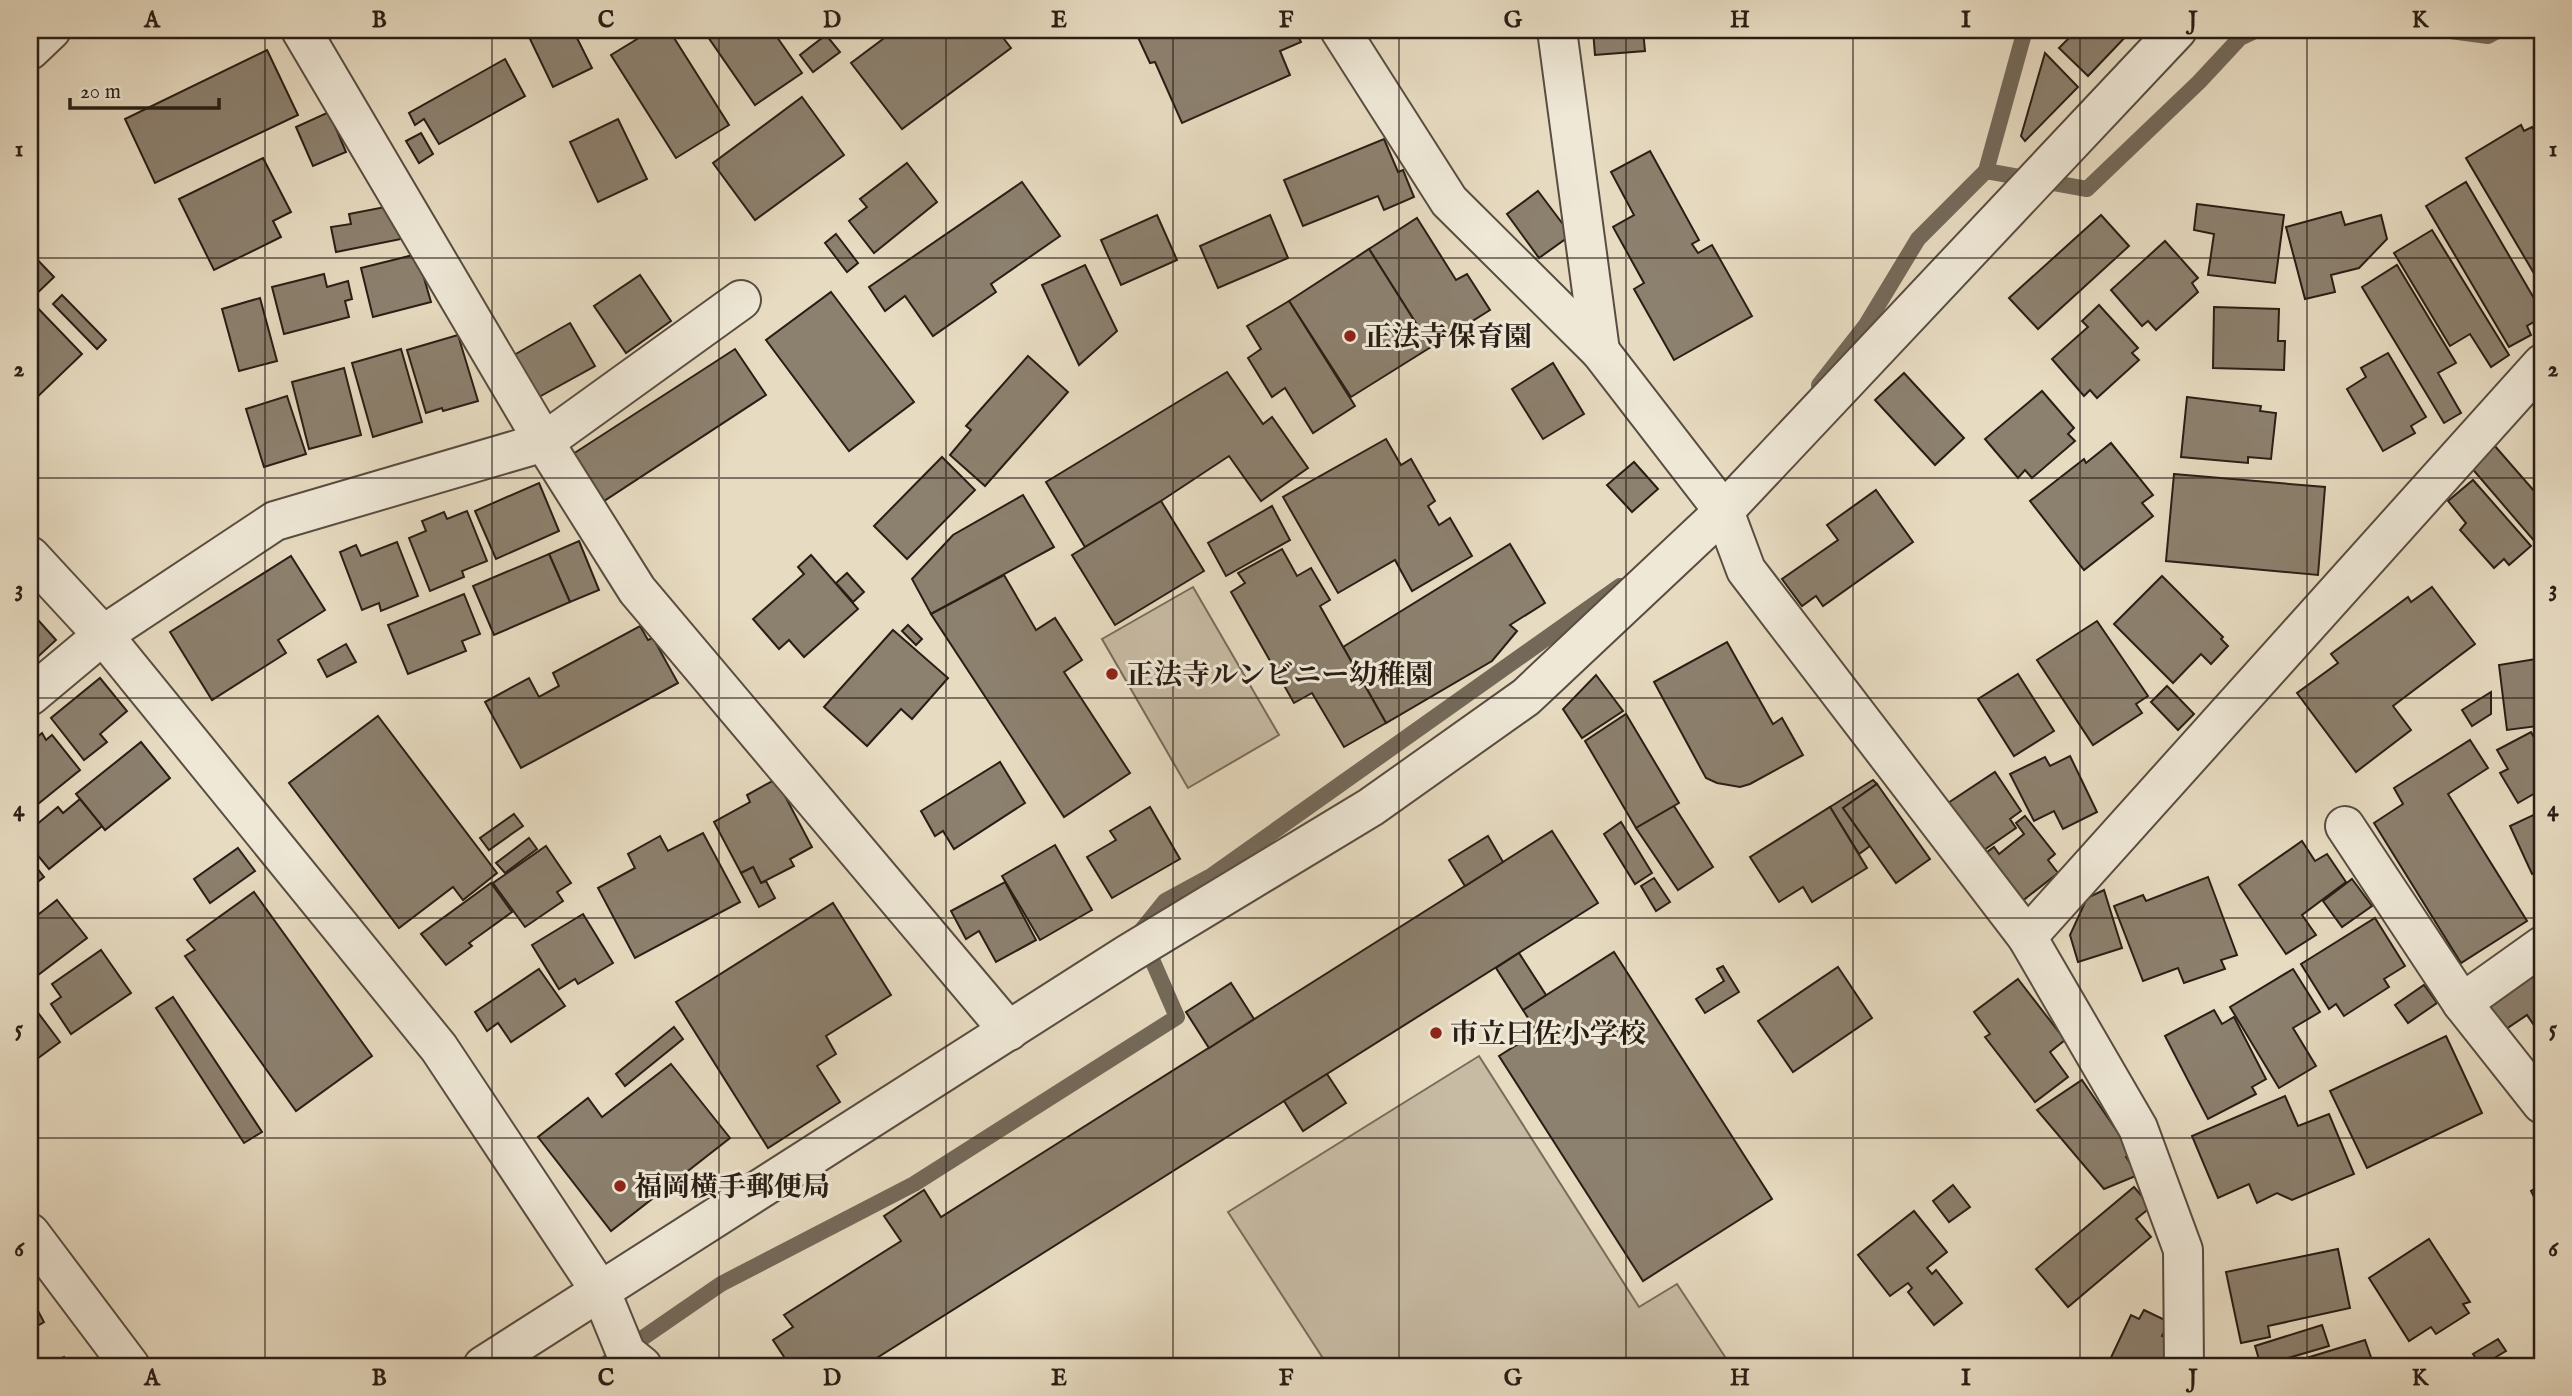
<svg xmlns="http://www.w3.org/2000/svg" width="2572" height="1396" viewBox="0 0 2572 1396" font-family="'IM FELL English','Noto Serif JP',serif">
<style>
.green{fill:#c7bba4;stroke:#786c5c;stroke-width:2}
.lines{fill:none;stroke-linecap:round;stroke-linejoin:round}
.stream{stroke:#746959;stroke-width:16}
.building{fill:#8c806e;stroke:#291e15;stroke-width:2}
.minor-casing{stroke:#584d40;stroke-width:42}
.tertiary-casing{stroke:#584d40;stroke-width:42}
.minor{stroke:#efe8d7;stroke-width:38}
.tertiary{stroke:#efe8d7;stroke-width:38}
.grid{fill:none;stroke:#291e15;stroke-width:2;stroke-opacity:0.55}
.poi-dot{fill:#8f2418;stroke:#efe8d7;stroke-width:2.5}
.labels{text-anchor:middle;stroke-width:6;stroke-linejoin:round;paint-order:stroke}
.poi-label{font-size:28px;font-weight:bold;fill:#291e15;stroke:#efe8d7;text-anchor:start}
.neatline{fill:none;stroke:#291e15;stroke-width:2.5}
.grid-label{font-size:23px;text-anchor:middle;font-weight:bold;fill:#291e15}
</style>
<rect width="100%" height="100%" fill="#e7dbc1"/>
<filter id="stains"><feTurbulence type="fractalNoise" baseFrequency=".00286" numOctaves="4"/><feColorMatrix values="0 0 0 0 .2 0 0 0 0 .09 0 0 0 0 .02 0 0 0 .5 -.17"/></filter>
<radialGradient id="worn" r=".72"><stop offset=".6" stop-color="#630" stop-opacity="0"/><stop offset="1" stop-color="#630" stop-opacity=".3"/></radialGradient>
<g class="green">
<polygon points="1193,587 1279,735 1188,788 1102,639"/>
<polygon points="1479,1056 1639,1307 1677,1284 1731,1366 1328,1366 1228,1212"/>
</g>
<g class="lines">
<g class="stream">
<polyline points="2443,30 2488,36 2499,30"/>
<polyline points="1986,171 2087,189 2199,82 2240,38 2257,30"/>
<polyline points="1819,385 1866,325 1918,239 1986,171 2025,30"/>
<polyline points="602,1366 721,1284 914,1184 1177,1017 1140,932 1165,901 1211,876 1620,586"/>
</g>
</g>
<g class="building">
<polygon points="549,30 573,30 592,68 553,87 530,39"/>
<polygon points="652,30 669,30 729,125 676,158 611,55"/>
<polygon points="719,30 772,30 802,73 755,105 708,37"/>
<polygon points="895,30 997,30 1011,48 902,129 851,63"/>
<polygon points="1143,30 1295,30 1301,42 1280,51 1290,75 1182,123 1155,62 1150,63 1136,33"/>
<polygon points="1593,30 1643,30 1645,51 1595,55"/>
<polygon points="2077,30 2132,30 2088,76 2059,48"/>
<polygon points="826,35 840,52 813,72 800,55"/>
<polygon points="267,50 298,115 155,183 125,119"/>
<polygon points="2045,53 2078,87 2025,141 2021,136"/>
<polygon points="505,59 525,96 439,144 424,119 415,125 409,113"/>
<polygon points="802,97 844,155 755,220 713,163"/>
<polygon points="329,112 346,152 313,166 296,127"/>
<polygon points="618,119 647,179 598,202 570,142"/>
<polygon points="2521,125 2524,131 2532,127 2542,144 2542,287 2466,158"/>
<polygon points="421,133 433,154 419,163 406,141"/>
<polygon points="1384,139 1398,172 1403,170 1414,197 1384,210 1378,196 1303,226 1284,180"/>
<polygon points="1650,151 1699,240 1692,244 1698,253 1712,245 1752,316 1674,360 1634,289 1644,283 1613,227 1634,215 1611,172"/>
<polygon points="263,158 291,212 273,221 281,237 214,270 179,199"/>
<polygon points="907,163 937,202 874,253 849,221 867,207 860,199"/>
<polygon points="1022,182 1060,236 991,284 996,292 933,336 905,296 885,311 869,287"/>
<polygon points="2466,182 2542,312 2542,317 2527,326 2531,335 2509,347 2426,206"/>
<polygon points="1538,191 1571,235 1539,258 1507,214"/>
<polygon points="2197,204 2284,215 2275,283 2208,275 2214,234 2194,230"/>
<polygon points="390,206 397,213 401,239 336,252 331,227 351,224 349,214"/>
<polygon points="2341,212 2345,225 2381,215 2387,239 2359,268 2331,275 2335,292 2305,299 2286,227"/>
<polygon points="1157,215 1177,260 1121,285 1101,240"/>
<polygon points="1270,215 1288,258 1218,288 1200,246"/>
<polygon points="2101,215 2129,246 2038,329 2009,298"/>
<polygon points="1417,218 1456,280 1467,274 1490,310 1431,347 1369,249"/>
<polygon points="2432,230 2509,355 2491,367 2470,334 2450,346 2394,253"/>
<polygon points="836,234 858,263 847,272 825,243"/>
<polygon points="2165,241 2198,278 2192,283 2198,292 2156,330 2148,321 2142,326 2111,290"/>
<polygon points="1369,249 1431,347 1351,397 1289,301"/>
<polygon points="30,252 54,277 30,300 82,354 30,404"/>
<polygon points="417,254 431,302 373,317 361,268"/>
<polygon points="1085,265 1117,331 1079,365 1042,285"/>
<polygon points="2397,265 2456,363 2438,373 2461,413 2444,423 2362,287"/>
<polygon points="324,274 327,287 348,281 352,299 345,301 349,317 284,334 272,287"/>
<polygon points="640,275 671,321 626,353 594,306"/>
<polygon points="831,292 914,402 849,451 766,340"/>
<polygon points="62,295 106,340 97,349 53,304"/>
<polygon points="260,298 277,361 239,371 222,309"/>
<polygon points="1289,301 1355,406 1313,433 1285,388 1272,397 1248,358 1261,349 1247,326"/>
<polygon points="2099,305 2138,348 2132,353 2139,360 2097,398 2090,390 2084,396 2052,359 2088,327 2082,321"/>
<polygon points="2214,307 2279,309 2278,341 2285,341 2284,370 2213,368"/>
<polygon points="570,323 595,366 539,397 514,355"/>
<polygon points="458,335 478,401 443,411 442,408 426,413 407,350"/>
<polygon points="401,349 422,422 373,437 352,363"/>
<polygon points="735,349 766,395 604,501 573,454"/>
<polygon points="2388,353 2426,417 2411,426 2415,433 2383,451 2347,389 2366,377 2361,368"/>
<polygon points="1028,356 1068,392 985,486 950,455 971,430 966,426"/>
<polygon points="1553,363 1584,414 1543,439 1512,389"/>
<polygon points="344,368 361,435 309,449 292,382"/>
<polygon points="1227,372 1263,424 1272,417 1308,468 1261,501 1229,456 1161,501 1085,547 1046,482"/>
<polygon points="1904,373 1964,438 1935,465 1875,400"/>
<polygon points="2042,391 2074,428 2068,434 2075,441 2032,478 2025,470 2018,478 1985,439"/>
<polygon points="287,396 306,454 264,467 246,409"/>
<polygon points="2187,397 2261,406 2260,411 2276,413 2271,459 2248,457 2248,463 2181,457"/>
<polygon points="1386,439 1401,465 1411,459 1435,501 1428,506 1439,525 1450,518 1472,556 1412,591 1395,560 1338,593 1283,497"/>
<polygon points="2111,443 2153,495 2142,503 2153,516 2084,570 2030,501 2084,459 2086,463"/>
<polygon points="2494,445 2542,500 2542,550 2470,466"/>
<polygon points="942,457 975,490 907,559 874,526"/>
<polygon points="1634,462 1658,489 1632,512 1607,485"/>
<polygon points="2174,474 2325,487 2318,575 2166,561"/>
<polygon points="2473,480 2531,546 2509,565 2504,559 2494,568 2460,530 2466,523 2448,501"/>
<polygon points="539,483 559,531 496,559 475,511"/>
<polygon points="1876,490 1913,542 1823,606 1816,596 1802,606 1782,579 1838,540 1827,525"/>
<polygon points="1023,495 1054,547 931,614 912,579 953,535"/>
<polygon points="1161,501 1204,571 1115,625 1072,555"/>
<polygon points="1272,506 1290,540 1226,576 1208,543"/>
<polygon points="467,511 487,561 462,571 464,577 430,591 409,538 426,531 422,521 444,512 447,519"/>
<polygon points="579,541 599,590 570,602 549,554"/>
<polygon points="397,542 418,596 381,611 379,603 362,610 340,552 356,545 361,556"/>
<polygon points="1510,544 1545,603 1510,625 1517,631 1492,661 1386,723 1343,647"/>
<polygon points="1282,549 1297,576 1311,568 1330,600 1320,606 1386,723 1344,747 1312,693 1294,703 1231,592 1245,583 1238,573"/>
<polygon points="549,554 570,602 494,635 473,586"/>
<polygon points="811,555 858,609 804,657 789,640 779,649 753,619 804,574 798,567"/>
<polygon points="291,556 325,610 278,640 286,653 212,700 170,632"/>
<polygon points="847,573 864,592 853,602 836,583"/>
<polygon points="1004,575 1036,630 1055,618 1082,660 1064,672 1130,773 1064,817 931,614"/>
<polygon points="2162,576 2223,637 2221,639 2228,646 2211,664 2201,654 2173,683 2114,624"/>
<polygon points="2432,587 2475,644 2393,706 2411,730 2356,772 2297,693 2338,663 2331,654 2408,597 2411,602"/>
<polygon points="464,594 480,634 462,641 466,651 408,674 388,625"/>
<polygon points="30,611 56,640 30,664"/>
<polygon points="2097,621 2148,696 2136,704 2142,713 2093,745 2037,660"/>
<polygon points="908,625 922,639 916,645 902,631"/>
<polygon points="640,626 648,640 653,638 678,683 521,768 485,702 529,678 539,697 559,686 553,673"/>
<polygon points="893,630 948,678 912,719 901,709 867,746 824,707"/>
<polygon points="1727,642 1773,724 1782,718 1803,755 1750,784 1740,787 1717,783 1706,778 1654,682"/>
<polygon points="346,644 356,662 327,677 318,660"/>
<polygon points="2542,658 2542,714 2536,715 2538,726 2507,730 2499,665"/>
<polygon points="2018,674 2054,731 2014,756 1978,699"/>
<polygon points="1596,675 1623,711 1582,738 1563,709"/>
<polygon points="100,678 127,711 100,734 107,742 84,760 51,718"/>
<polygon points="2167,686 2194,714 2178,730 2151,702"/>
<polygon points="2491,692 2491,714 2472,726 2462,710"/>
<polygon points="1626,714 1679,803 1636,828 1585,741"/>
<polygon points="378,716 497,873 463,900 453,887 399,928 289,783"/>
<polygon points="2531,732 2537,743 2542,740 2542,789 2518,803 2500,773 2508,769 2497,750"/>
<polygon points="42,733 46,740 52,735 80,770 33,808 30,804 30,743"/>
<polygon points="2470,740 2488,768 2448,794 2527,921 2461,963 2374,823 2403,804 2394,788"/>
<polygon points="141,742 170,778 105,830 76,794"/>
<polygon points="2070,756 2097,812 2063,829 2054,811 2034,821 2010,774 2045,757 2050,766"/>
<polygon points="1000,762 1025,803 954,849 943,831 935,836 921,811"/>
<polygon points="1995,772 2021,811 2010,819 2016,828 1981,852 1948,803"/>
<polygon points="776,779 812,847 790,859 794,866 761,883 753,867 741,873 714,822 750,802 747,795"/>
<polygon points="1873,780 1877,784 1843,808 1870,846 1859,854 1830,807"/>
<polygon points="1877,784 1930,859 1896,883 1843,808"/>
<polygon points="80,799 102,826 49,869 30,846 30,830 58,807 63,813"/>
<polygon points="1674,806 1713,867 1678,890 1636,828"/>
<polygon points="1150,807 1180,859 1112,898 1087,857 1116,840 1110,831"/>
<polygon points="1830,807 1867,868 1812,902 1803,887 1779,902 1750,857"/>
<polygon points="2542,811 2542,869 2532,874 2510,826"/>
<polygon points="514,814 523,826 489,850 480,838"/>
<polygon points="2025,816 2055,854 2048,860 2058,873 2021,902 1983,855 1994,847 1999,854 2024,834 2016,823"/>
<polygon points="1621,822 1652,873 1635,884 1604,834"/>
<polygon points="1552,831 1598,903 864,1366 816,1366 813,1361 806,1366 790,1366 773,1340 793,1327 784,1315 901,1241 884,1216 924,1190 941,1217"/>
<polygon points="703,833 740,902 635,958 598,888 635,868 628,854 660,836 668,851"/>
<polygon points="1488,836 1503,862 1465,886 1449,860"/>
<polygon points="529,838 537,849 505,873 496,863"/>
<polygon points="2302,841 2315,861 2327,854 2346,882 2302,915 2316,935 2286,954 2239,885"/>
<polygon points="1055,845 1092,910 1040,940 1002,876"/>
<polygon points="546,846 571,883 557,892 563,901 525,927 493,883"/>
<polygon points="238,848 255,871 210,903 194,879"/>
<polygon points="30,859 44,877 30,888"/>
<polygon points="753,867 761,883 766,881 775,898 759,907 741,873"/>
<polygon points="2208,877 2237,955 2221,960 2225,969 2184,983 2178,968 2143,981 2114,906 2143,895 2146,901"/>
<polygon points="1654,878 1670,902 1656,911 1641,886"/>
<polygon points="2352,879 2372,906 2342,927 2323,901"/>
<polygon points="1005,882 1036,940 996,962 979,931 966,939 951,911"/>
<polygon points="491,883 512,912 469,943 472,946 446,965 421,934"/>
<polygon points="2104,890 2122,948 2078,962 2070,935 2087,898"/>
<polygon points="254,892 372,1056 296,1111 185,956 195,950 187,940"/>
<polygon points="57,900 87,938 38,975 30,964 30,921"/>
<polygon points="833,903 891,995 826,1036 836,1054 817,1066 840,1102 768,1148 676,1002"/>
<polygon points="583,914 613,963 578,984 575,979 559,989 532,945"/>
<polygon points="2375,918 2405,966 2384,979 2389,987 2344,1016 2336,1004 2329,1009 2301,964"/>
<polygon points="101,950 131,993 71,1034 51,1004 61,997 52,984"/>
<polygon points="1614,952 1772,1199 1643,1281 1499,1056 1537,1032 1523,1010"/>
<polygon points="1519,953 1546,995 1523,1010 1496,968"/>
<polygon points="2529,965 2542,984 2542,1037 2527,1015 2500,1033 2477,999"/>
<polygon points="1723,966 1739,992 1705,1013 1696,999 1724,981 1717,969"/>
<polygon points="1838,967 1872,1018 1793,1072 1758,1021"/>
<polygon points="539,969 565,1006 511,1042 498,1023 487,1031 475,1012"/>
<polygon points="2293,969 2320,1012 2293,1028 2316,1066 2279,1088 2230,1007"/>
<polygon points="2018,979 2065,1040 2050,1052 2068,1077 2035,1102 1985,1037 1990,1034 1974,1012"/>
<polygon points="1231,983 1254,1019 1209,1048 1186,1012"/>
<polygon points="2424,985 2437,1003 2408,1023 2395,1005"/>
<polygon points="173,997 262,1132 244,1143 156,1008"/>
<polygon points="33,1006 60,1042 30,1064 30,1008"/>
<polygon points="2214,1010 2222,1024 2234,1017 2266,1079 2252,1087 2256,1094 2208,1119 2165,1036"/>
<polygon points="674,1027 683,1039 625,1086 616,1074"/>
<polygon points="2446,1036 2482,1113 2367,1168 2330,1091"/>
<polygon points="671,1064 730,1138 611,1231 538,1137 588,1098 602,1117"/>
<polygon points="1327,1074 1346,1103 1303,1131 1284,1101"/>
<polygon points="2082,1080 2132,1153 2126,1157 2138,1175 2104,1189 2037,1110"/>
<polygon points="2285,1096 2298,1126 2329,1114 2354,1174 2292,1200 2277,1193 2257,1203 2249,1184 2218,1198 2192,1136"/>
<polygon points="1953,1185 1970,1207 1949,1222 1933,1201"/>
<polygon points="2540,1186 2542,1190 2542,1213 2531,1191"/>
<polygon points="2134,1187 2151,1207 2136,1219 2151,1237 2068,1307 2036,1269"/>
<polygon points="1914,1211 1947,1252 1927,1268 1932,1274 1936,1270 1962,1303 1934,1325 1908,1292 1912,1288 1908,1283 1890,1296 1858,1255"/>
<polygon points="2429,1239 2470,1302 2463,1304 2469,1313 2436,1334 2431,1327 2409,1341 2369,1278"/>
<polygon points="2338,1249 2350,1308 2268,1326 2270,1337 2241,1343 2226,1272"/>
<polygon points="30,1296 44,1322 30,1330"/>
<polygon points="2144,1310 2169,1322 2162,1336 2168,1339 2165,1347 2170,1350 2162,1366 2107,1366 2131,1315 2139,1319"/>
<polygon points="2322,1325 2329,1346 2261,1366 2255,1346"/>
<polygon points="2498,1339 2506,1351 2481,1366 2473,1354"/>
<polygon points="2365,1340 2374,1366 2302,1366 2300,1360"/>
<polygon points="64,1357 67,1366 40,1366"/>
</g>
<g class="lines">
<defs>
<g id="minor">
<polyline points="301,30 544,442 637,590 1009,1031"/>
<polyline points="1340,30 1449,201 1600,351 1719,505 1724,511 1746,570 2027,937 2138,1128 2183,1250 2184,1366"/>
<polyline points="1557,30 1600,351"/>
<polyline points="30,50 51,30"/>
<polyline points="30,556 103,635 439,1048 601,1292 626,1353 642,1366"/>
<polyline points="30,696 103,635 275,521 544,442 741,300"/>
<polyline points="2345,826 2462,1003 2542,1104"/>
<polyline points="2027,937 2542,364"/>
<polyline points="2462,1003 2542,946"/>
<polyline points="30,1233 130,1366"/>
</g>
<polyline id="tertiary" points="483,1366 1128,954 1371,807 1526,697 1724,511 2177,30"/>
</defs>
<use href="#minor" class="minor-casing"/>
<use href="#tertiary" class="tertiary-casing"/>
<use href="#minor" class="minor"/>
<use href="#tertiary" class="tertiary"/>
</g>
<path class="grid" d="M 265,30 L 265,1366M 492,30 L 492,1366M 719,30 L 719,1366M 946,30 L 946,1366M 1173,30 L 1173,1366M 1399,30 L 1399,1366M 1626,30 L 1626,1366M 1853,30 L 1853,1366M 2080,30 L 2080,1366M 2307,30 L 2307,1366M 30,258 L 2542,258M 30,478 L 2542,478M 30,698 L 2542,698M 30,918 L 2542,918M 30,1138 L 2542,1138"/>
<g class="poi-dot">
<circle cx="1350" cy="336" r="7"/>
<circle cx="1112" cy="674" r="7"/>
<circle cx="1436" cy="1033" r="7"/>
<circle cx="620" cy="1186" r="7"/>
</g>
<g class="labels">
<g class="poi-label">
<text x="1364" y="346">正法寺保育園</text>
<text x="1126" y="684">正法寺ルンビニー幼稚園</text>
<text x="1450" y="1043">市立曰佐小学校</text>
<text x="634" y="1196">福岡横手郵便局</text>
</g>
</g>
<rect width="2572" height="1396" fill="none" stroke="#e7dbc1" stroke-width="77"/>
<path d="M70 98v10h149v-10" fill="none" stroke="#291e15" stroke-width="3.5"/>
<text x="80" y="98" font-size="21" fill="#291e15" stroke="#efe8d7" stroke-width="5" paint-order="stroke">20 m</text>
<rect x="38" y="38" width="2496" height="1320" class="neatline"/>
<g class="grid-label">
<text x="152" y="27">A</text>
<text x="379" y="27">B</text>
<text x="606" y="27">C</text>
<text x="832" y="27">D</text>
<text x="1059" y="27">E</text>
<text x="1286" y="27">F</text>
<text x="1513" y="27">G</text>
<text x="1740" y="27">H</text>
<text x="1966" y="27">I</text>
<text x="2193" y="27">J</text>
<text x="2420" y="27">K</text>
<text x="19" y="156">1</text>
<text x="2553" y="156">1</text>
<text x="19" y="376">2</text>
<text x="2553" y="376">2</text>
<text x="19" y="596">3</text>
<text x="2553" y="596">3</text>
<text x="19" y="816">4</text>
<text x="2553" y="816">4</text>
<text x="19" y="1036">5</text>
<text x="2553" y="1036">5</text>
<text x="19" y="1256">6</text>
<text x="2553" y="1256">6</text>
<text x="152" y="1385">A</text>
<text x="379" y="1385">B</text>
<text x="606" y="1385">C</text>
<text x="832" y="1385">D</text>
<text x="1059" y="1385">E</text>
<text x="1286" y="1385">F</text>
<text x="1513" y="1385">G</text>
<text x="1740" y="1385">H</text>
<text x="1966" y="1385">I</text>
<text x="2193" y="1385">J</text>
<text x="2420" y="1385">K</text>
</g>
<rect width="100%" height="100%" filter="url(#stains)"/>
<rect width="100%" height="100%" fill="url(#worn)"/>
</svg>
